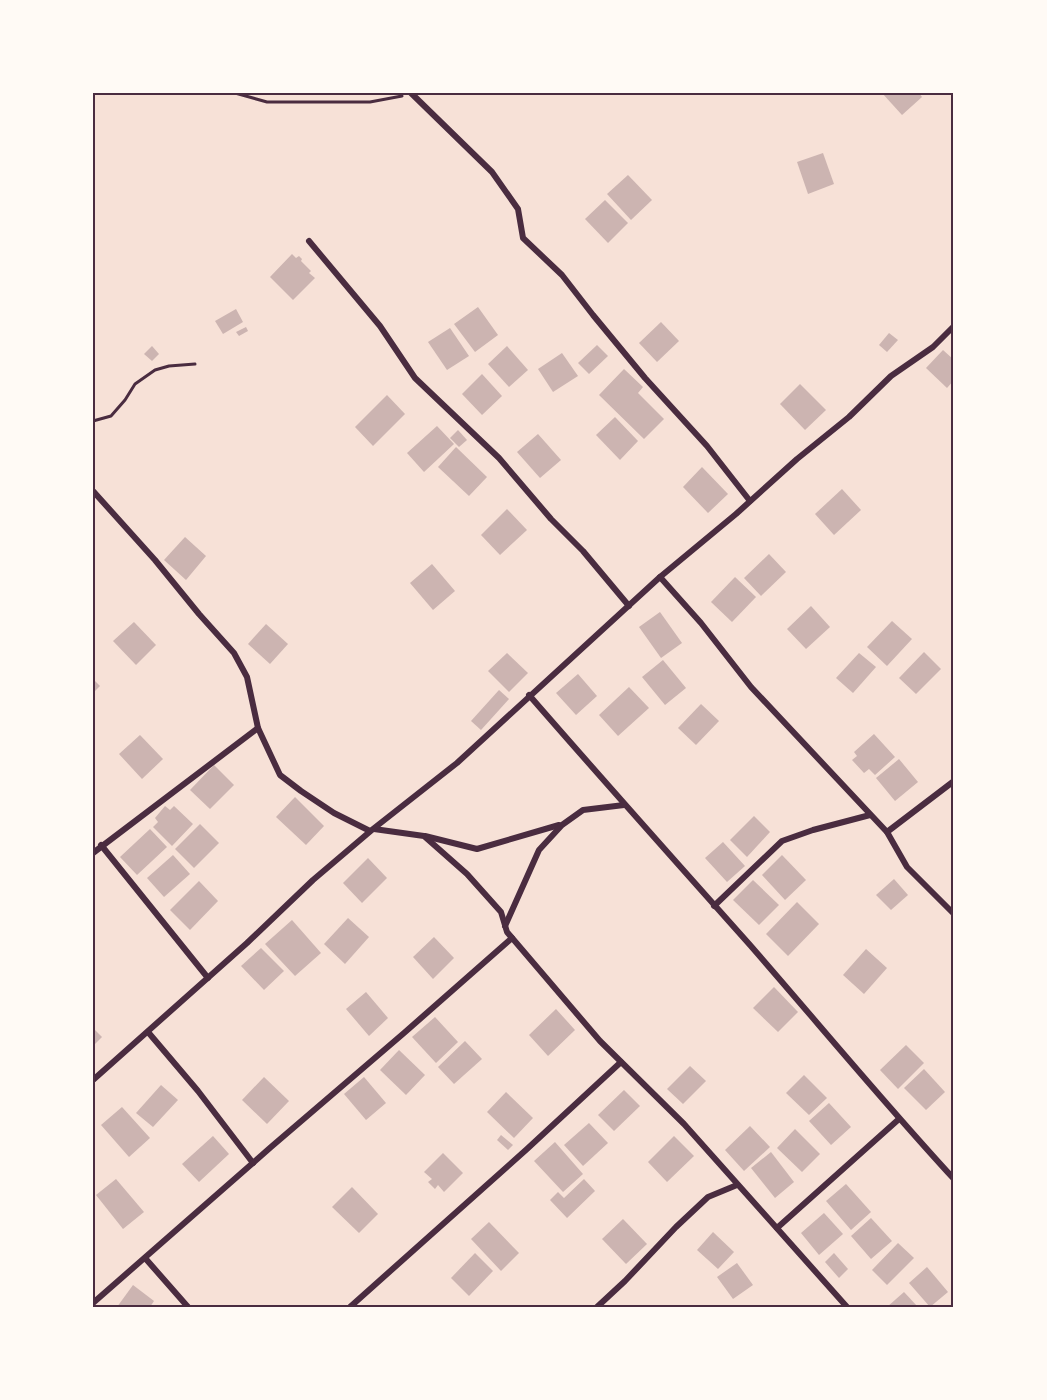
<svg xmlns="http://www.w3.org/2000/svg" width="1047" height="1400" viewBox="0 0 1047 1400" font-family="'Golos Text',sans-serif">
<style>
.building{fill:#ccb4b1}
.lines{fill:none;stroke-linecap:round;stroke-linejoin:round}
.path{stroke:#4a2c40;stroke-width:3}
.minor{stroke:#4a2c40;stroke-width:6}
.neatline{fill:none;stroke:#4a2c40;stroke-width:2}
</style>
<rect width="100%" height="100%" fill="#f7e1d7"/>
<g class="building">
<polygon points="882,93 919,93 922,97 902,115"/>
<polygon points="823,153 834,184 808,194 797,162"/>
<polygon points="628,175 652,200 631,220 607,194"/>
<polygon points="605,200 628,223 608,243 585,219"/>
<polygon points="292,254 296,258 299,256 302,259 301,261 311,271 309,273 315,278 293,300 270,277"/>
<polygon points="478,307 498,335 475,352 454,324"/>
<polygon points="236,309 243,322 223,334 215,321"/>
<polygon points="661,322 679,341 657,362 639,343"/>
<polygon points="246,327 248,331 239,336 236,332"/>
<polygon points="450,328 469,356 447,370 428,342"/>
<polygon points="889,333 898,340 887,352 879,345"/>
<polygon points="597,345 608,356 589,374 578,363"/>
<polygon points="152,346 159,354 152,361 144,354"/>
<polygon points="507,346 528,370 509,387 488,364"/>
<polygon points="943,350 954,360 954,380 947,388 926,368"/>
<polygon points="562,353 578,376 553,392 538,369"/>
<polygon points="624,369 643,387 638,393 664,419 644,439 599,395"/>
<polygon points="482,374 502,396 482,415 462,394"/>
<polygon points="800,384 826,410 805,430 780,404"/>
<polygon points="387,395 405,414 373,446 355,427"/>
<polygon points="615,417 638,441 620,460 596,435"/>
<polygon points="437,426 454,444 424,472 407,453"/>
<polygon points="458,430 467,440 459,447 450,438"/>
<polygon points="538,434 561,460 540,478 517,452"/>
<polygon points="456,447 487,477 469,496 438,467"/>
<polygon points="702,467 728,494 708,513 683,487"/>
<polygon points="842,489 861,510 834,535 815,514"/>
<polygon points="507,509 527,530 500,555 481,535"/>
<polygon points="185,537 206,556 186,580 164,560"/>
<polygon points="769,554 786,572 761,596 744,578"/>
<polygon points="432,564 455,591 433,610 410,583"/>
<polygon points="735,577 756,597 732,622 711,602"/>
<polygon points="811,606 830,627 806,649 787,629"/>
<polygon points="660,612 682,643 661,658 639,627"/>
<polygon points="892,621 912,639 887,666 867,647"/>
<polygon points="134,622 156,645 136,665 113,641"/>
<polygon points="266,624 288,644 270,664 248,644"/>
<polygon points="924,652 941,669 916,694 899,678"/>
<polygon points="507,653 528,673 509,692 488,671"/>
<polygon points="859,653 876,667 853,693 836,678"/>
<polygon points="663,660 686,688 665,705 642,677"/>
<polygon points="578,674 597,696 576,715 556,693"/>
<polygon points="93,679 100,686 93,693"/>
<polygon points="629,687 649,708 618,736 599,715"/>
<polygon points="499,690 509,699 481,730 471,721"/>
<polygon points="701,704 719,721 696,745 678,728"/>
<polygon points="874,734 895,757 875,775 869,769 864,773 852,760 857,756 854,752"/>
<polygon points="140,735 163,759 142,779 119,754"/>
<polygon points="899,759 918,782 895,801 876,778"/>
<polygon points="214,765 234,785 210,809 190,790"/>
<polygon points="295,797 324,826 306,845 276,817"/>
<polygon points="165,806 170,810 174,806 193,824 172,846 153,827 158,822 155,818"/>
<polygon points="754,816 770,832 747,857 730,840"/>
<polygon points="200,824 219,843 194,868 175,849"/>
<polygon points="150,829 167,847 137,875 120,857"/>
<polygon points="723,842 745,866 727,882 705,858"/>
<polygon points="173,855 190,874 164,897 147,878"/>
<polygon points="782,855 806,880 785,900 762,875"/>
<polygon points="368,858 387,878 362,903 343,883"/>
<polygon points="894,879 908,895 891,910 876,895"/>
<polygon points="753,880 779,905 759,925 733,900"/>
<polygon points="199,881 218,901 190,930 170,910"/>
<polygon points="797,902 819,924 788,956 766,934"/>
<polygon points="348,918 369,937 345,964 324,944"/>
<polygon points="292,920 321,953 295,976 265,944"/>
<polygon points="434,937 454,958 433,979 413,957"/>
<polygon points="261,948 284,971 264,990 241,966"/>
<polygon points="866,949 887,968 864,994 843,975"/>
<polygon points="774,987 798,1012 778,1032 753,1008"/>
<polygon points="366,992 388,1018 369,1036 346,1009"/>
<polygon points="556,1009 575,1030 548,1056 529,1035"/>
<polygon points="435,1017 458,1042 436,1063 412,1037"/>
<polygon points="93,1028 102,1037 93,1046"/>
<polygon points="465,1041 482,1059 454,1084 438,1067"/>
<polygon points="906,1045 924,1063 898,1089 880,1070"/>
<polygon points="399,1050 425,1075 406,1095 380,1070"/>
<polygon points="690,1066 706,1081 683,1104 667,1089"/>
<polygon points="924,1069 945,1092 926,1110 904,1088"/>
<polygon points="804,1075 827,1098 809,1115 786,1093"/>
<polygon points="264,1077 289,1101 267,1124 242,1100"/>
<polygon points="364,1077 386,1103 366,1120 344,1094"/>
<polygon points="161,1085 178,1100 153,1127 136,1113"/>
<polygon points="624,1090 640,1106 614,1131 598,1115"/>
<polygon points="506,1092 533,1118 514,1138 487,1112"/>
<polygon points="829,1103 851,1127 831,1145 809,1121"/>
<polygon points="122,1107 150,1138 129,1157 101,1125"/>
<polygon points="589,1123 608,1143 583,1166 564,1145"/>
<polygon points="750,1126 770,1147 744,1171 725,1150"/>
<polygon points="795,1129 820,1154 802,1172 777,1148"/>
<polygon points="501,1135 513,1145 508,1150 497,1140"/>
<polygon points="213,1136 229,1154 199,1182 182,1164"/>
<polygon points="674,1136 694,1156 667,1182 648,1162"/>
<polygon points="555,1142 583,1174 563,1192 534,1161"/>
<polygon points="771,1152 794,1182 775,1198 751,1168"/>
<polygon points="443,1153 463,1173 444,1192 438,1185 435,1189 428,1182 432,1179 424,1172"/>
<polygon points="116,1179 144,1212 123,1229 96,1195"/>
<polygon points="584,1179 595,1191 567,1218 550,1200 558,1192 564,1198"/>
<polygon points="846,1184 871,1212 851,1230 826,1201"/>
<polygon points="352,1187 378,1214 359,1233 332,1207"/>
<polygon points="824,1213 843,1234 819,1255 801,1233"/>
<polygon points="871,1218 892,1241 871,1259 851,1236"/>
<polygon points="623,1219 647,1244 626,1264 602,1239"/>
<polygon points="489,1222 519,1253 501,1271 471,1239"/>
<polygon points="713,1232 734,1252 718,1269 697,1250"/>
<polygon points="898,1243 914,1258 887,1285 872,1270"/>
<polygon points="475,1253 493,1271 469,1296 451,1278"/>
<polygon points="834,1253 848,1269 839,1278 825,1262"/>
<polygon points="737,1263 753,1285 733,1299 717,1277"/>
<polygon points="927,1267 948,1292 930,1307 909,1283"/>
<polygon points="133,1285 154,1301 150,1307 117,1307"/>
<polygon points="904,1292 918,1307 887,1307"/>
</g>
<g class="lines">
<g class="path">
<polyline points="235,93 267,102 370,102 402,96"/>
<polyline points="93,421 111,416 125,400 135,384 155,370 169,366 195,364"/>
</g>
<g class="minor">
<polyline points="411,93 492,172 518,209 523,238 562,275 593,315 645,378 707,446 750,501"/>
<polyline points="309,241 380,326 415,378 499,458 551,519 583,551 629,606"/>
<polyline points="93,491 155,560 199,614 234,653 247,677 258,728 280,775 301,791 334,813 370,831"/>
<polyline points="660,577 701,623 751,687 887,832 907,867 954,914"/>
<path d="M 529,695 C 602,779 676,862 750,945 C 818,1023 884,1103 954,1179"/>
<polyline points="374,829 424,836 467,874 501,912 507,932 600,1041 684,1124 847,1307"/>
<polyline points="887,832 954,781"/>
<polyline points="425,836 477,849 559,825"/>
<polyline points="101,845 208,978"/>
<polyline points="93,853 258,728"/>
<polyline points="714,906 782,841 813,830 870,815"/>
<polyline points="505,926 539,850 562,825 583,810 624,805"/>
<polyline points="148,1032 198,1091 253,1163"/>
<polyline points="93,1080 247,943 313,880 373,829 457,763 660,577 736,514 797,459 849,417 891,376 933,347 954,326"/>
<polyline points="777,1228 899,1119"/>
<polyline points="145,1258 188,1307"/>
<polyline points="93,1303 271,1147 404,1033 512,938"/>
<polyline points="350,1307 527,1149 621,1062"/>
<polyline points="597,1307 625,1281 676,1227 708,1197 737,1185"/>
</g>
</g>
<rect width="1047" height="1400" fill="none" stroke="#fffaf5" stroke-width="189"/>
<rect x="94" y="94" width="858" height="1212" class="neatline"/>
</svg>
